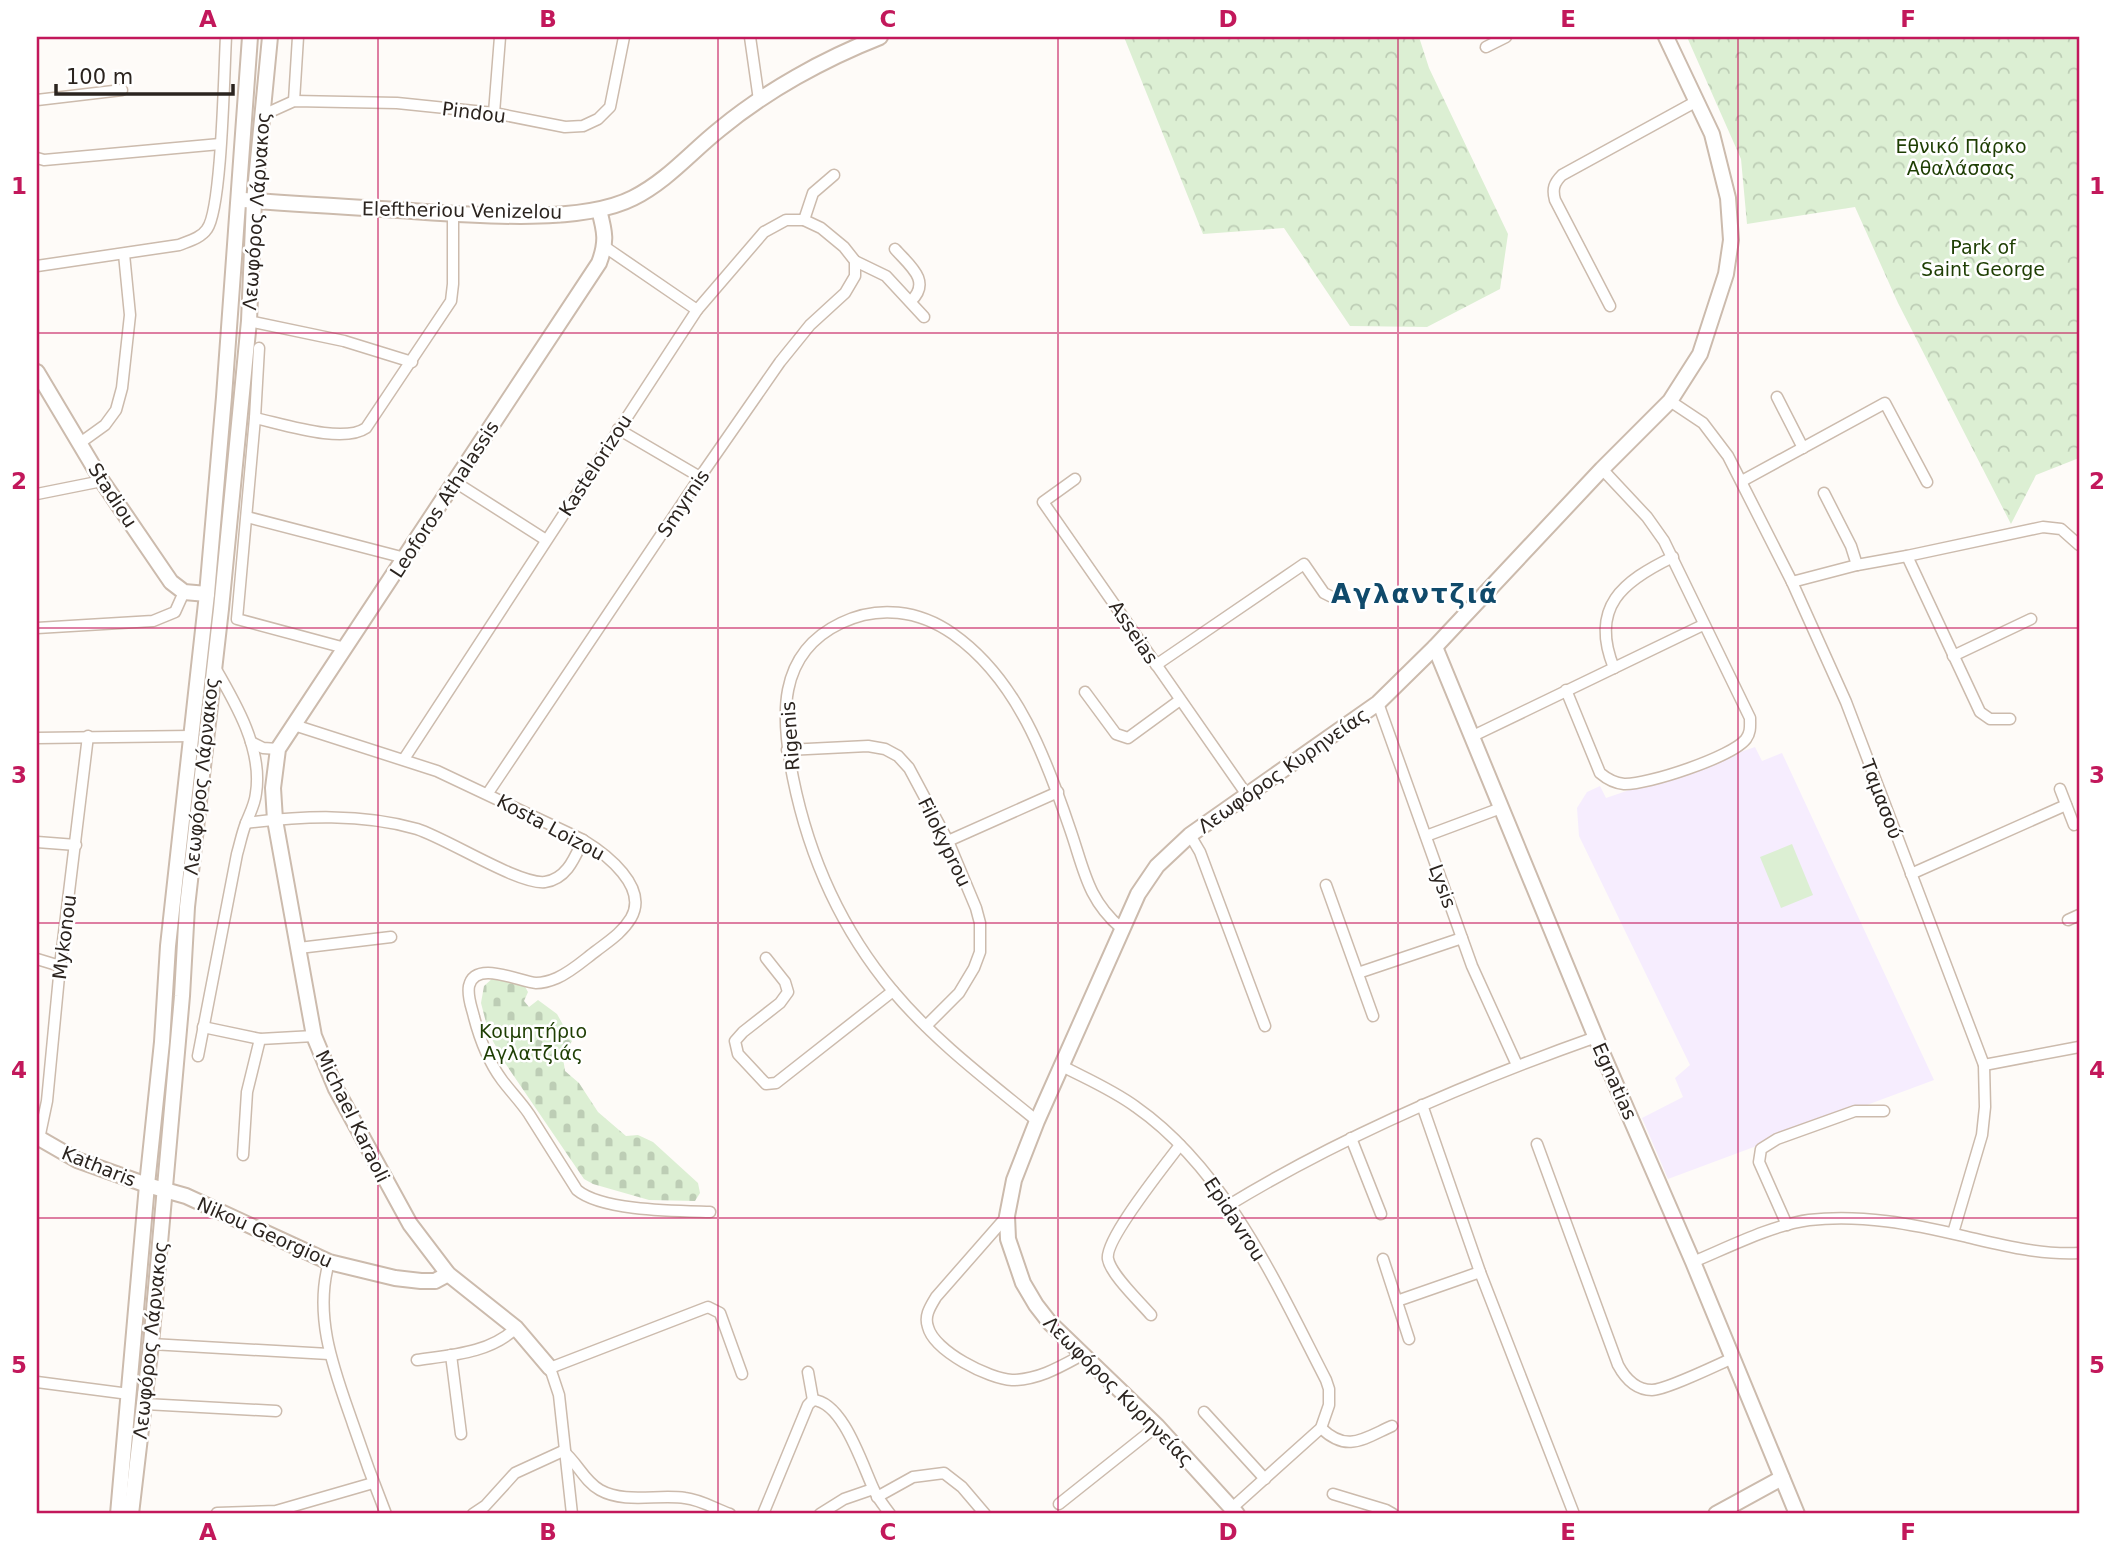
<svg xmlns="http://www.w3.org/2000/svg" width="2116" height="1551" viewBox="0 0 2116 1551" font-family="'DejaVu Sans',sans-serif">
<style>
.education{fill:#f6edfe}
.green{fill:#dcefd3}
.cemetery{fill:url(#cemetery-stones)}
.park{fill:url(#park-crowns)}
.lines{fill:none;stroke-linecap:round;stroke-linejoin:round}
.street-casing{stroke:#ccbbad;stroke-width:13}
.secondary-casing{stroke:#ccbbad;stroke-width:18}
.street{stroke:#fff;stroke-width:10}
.secondary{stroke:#fff;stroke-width:14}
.grid{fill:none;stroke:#c2185b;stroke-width:2;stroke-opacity:0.55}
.labels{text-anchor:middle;stroke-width:5;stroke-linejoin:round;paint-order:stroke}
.street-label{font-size:19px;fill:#2b241f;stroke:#fff}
.park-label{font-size:19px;fill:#1e3e03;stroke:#fff}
.district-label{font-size:26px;font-weight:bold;letter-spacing:2px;fill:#104a6b;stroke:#fff}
.neatline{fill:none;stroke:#c2185b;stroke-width:2.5}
.grid-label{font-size:23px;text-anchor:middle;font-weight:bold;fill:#c2185b}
</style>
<defs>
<pattern id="cemetery-stones" width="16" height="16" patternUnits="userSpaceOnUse" patternTransform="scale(1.75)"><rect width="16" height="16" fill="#dcefd3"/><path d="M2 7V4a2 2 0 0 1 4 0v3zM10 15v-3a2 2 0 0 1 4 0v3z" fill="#bdcdb5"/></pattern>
<pattern id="park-crowns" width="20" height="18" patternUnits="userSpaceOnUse" patternTransform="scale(1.75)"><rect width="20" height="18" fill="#dcefd3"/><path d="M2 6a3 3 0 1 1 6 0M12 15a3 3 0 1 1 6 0" fill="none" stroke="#bdcdb5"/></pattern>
</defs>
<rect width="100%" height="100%" fill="#fefbf8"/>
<polygon class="education" points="1755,747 1762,761 1782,753 1934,1080 1668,1179 1642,1118 1683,1097 1675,1078 1690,1065 1579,836 1577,808 1587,792 1600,786 1606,798"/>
<polygon class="green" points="1792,844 1813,895 1781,908 1760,857"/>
<polygon class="cemetery" points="494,977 524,985 528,992 524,1001 529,1007 538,1000 557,1014 572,1041 563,1058 565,1071 579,1083 598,1112 626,1136 638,1135 653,1142 698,1183 700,1193 695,1201 649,1200 593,1184 584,1179 505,1063 489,1034 481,1003 484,986"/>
<g class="park">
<polygon points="1124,37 1419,37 1429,68 1508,234 1500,289 1427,327 1350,326 1284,228 1203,234"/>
<polygon points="1687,37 2079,37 2079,458 2036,475 2011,524 1898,303 1855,207 1747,224 1741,159"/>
</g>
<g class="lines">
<defs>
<g id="street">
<polyline points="750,37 759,100"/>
<polyline points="1486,47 1506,37"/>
<polyline points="37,100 122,90"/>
<polyline points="294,101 298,37"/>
<polyline points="494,113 500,37"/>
<polyline points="263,115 294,101 397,103 494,113 565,127 583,126 598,119 610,107 624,37"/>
<polyline points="37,158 44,160 220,144"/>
<polyline points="804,220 813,193 834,175"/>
<polyline points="605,247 697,310"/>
<path d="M 895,249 C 909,265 932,281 911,301"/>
<polyline points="855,261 886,276 924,317"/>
<path d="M 37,266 L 179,245 C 189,241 201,238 207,229 C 222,209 224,70 226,37"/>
<path d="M 1610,306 L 1555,200 C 1552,189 1554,183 1562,175 L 1697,101"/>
<polyline points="249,321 344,341 412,362"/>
<polyline points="259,348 255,418 237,619 345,648"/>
<polyline points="1777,397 1803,448"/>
<polyline points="1670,401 1703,423 1728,456 1792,582 1846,702 1984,1065 1985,1107 1982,1135 1953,1233"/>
<path d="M 255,418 C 283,424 343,444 366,428 L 451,301 L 453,284 L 453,213"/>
<polyline points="618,429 700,477"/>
<polyline points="80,443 105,425 116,410 122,388 130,315 124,254"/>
<polyline points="1075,479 1043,502 1247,795"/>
<polyline points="1742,481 1885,403 1927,482"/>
<polyline points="455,482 546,540"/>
<polyline points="1824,493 1851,546 1857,565"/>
<polyline points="37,494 102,481"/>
<polyline points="247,517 405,558"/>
<polyline points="1907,556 1980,712 1990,719 2010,719"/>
<polyline points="1792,582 1857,565 1907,556 2043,527 2061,529 2079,545"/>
<polyline points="37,628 153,621 175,612 184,592"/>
<polyline points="1953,656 2031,619"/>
<polyline points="1156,665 1304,564 1324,593 1332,597"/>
<path d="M 1614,668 C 1589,607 1623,581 1673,557"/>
<path d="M 1566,690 L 1600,773 C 1607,779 1614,783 1624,784 C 1647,785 1732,757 1746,739 C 1751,732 1750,726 1750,718 L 1664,541 L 1647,517 L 1602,469"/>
<polyline points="1085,692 1116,734 1128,738 1180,700"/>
<polyline points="1378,703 1472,966 1517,1065"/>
<path d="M 294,725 L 437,771 L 583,840 C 606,854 649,887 631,918 C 622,933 609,941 596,951 C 584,960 571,972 557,978 C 550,981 543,983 536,983 C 520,982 475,959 469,986 C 467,997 472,1008 474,1017 C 480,1040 488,1061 502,1080 C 511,1092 521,1102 529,1114 C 545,1139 561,1165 577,1190 C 602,1211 676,1211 710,1212"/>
<polyline points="1473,736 1703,625"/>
<polyline points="37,738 192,736"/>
<polyline points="251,742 263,748 278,749"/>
<polyline points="787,750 868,746 885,749 898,756 909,768 948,841 976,908 980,923 980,952 974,968 959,993 926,1026"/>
<polyline points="404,759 697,310 764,232 786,220 804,220 821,228 844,247 855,261 855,276 845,293 810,325 780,362 700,477 488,793"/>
<polyline points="2060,789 2074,825"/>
<path d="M 246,823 C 301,816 362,813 417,829 C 448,839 519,885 545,882 C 567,879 575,857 583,840"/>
<polyline points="1190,835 1200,852 1265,1026"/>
<polyline points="1426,836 1501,808"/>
<polyline points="948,841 1058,792"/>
<polyline points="37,842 76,845"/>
<polyline points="1911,874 2066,805"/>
<polyline points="1326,885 1373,1016"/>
<polyline points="2068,920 2079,915"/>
<polyline points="299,948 391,937"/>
<polyline points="766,958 785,982 788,992 780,1003 743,1032 735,1041 738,1054 766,1084 776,1083 893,991"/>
<polyline points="37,959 60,966"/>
<polyline points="1358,973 1462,938"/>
<polyline points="203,1027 260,1039 314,1036"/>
<path d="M 198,1056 L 237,854 C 240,844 242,833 246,823 C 250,813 255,804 256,793 C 263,749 235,702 214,666"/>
<polyline points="1984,1065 2079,1047"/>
<path d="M 1062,1066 C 1087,1079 1113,1090 1136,1107 C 1226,1170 1277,1285 1326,1380 L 1329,1389 L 1329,1405 L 1321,1428 L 1232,1508"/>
<polyline points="1422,1105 1480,1272 1574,1514"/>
<path d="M 1037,1121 C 987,1080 935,1041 893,991 C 841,929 809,857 793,778 C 781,718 776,654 841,623 C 878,605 919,610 953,634 C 1017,679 1046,758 1070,829 C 1084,869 1087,899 1121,928"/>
<polyline points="1351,1138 1381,1214"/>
<polyline points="39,1139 47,1101 60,966 88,736"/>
<path d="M 1537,1144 L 1618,1365 C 1625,1378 1636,1390 1652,1390 C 1666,1390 1717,1365 1733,1358"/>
<polyline points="243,1155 247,1092 260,1039"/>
<path d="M 1229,1205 C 1344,1135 1469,1082 1596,1037"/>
<path d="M 1007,1216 L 936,1297 C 930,1307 924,1316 928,1327 C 934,1351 989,1379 1012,1380 C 1038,1380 1060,1367 1082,1355"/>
<polyline points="1787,1225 1759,1162 1761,1149 1777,1139 1855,1111 1884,1111"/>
<polyline points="1383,1259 1409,1339"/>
<path d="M 329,1262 C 313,1318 335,1372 353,1424 C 363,1454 374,1484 386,1514"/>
<path d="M 1693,1262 C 1729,1247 1772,1225 1809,1220 C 1861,1214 1913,1224 1963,1236 C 2002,1245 2039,1255 2079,1253"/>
<polyline points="1397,1301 1480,1272"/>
<path d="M 1151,1315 C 1140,1302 1111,1275 1108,1259 C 1104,1240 1166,1164 1180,1145"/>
<polyline points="151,1344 329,1354"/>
<polyline points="451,1355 461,1434"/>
<path d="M 417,1360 C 452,1355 490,1353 516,1328"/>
<polyline points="808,1372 813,1400"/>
<polyline points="37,1382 129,1394"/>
<path d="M 813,1400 C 844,1402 863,1468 875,1492 C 879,1500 885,1507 890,1514"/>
<polyline points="145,1404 276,1411"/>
<polyline points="1204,1412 1265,1479"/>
<path d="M 1321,1428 C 1347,1453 1363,1439 1392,1426"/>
<path d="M 563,1451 C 577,1462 584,1481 600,1490 C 625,1504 658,1494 685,1498 C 702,1500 715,1509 730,1514"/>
<polyline points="1333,1494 1386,1510 1393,1514"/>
<polyline points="877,1497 913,1477 944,1473 962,1487 985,1514"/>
<polyline points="1059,1504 1157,1426"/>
<polyline points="217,1513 276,1511 373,1483"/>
<polyline points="473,1514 485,1506 515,1473 563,1451"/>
<polyline points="572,1514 559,1395 550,1368 708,1307 720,1313 742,1374"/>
<polyline points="763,1514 808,1405 813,1400"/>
<polyline points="820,1514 844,1499 873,1489"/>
</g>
<g id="secondary">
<path d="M 244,200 C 295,204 347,207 398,210 C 460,214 578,226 633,198 C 667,181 691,152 720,129 C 766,91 824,59 880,37"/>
<polyline points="37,372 102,481 171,582 184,592 207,594"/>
<polyline points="1435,647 1603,1055 1693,1262 1797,1514"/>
<polyline points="37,1137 77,1160 147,1185 186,1196 329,1262 395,1278 421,1281 435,1281 448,1274"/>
<path d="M 550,1368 L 516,1328 L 448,1274 L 410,1224 L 336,1089 L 314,1036 L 275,820 L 273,788 L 278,749 L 599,263 C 607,242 605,232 599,210"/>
<polyline points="118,1514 147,1185 162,1042 168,946 207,594 224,397 250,37"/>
<polyline points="131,1514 151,1344 182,996 187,907 221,609 249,321 254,201 270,37"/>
<polyline points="1237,1514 1157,1426 1050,1323 1036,1305 1023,1283 1008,1239 1007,1216 1014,1180 1037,1121 1138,894 1157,866 1190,835 1378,703 1435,647 1602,469 1670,401 1700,354 1726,274 1731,240 1728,198 1712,134 1666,37"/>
<polyline points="1716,1514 1782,1478"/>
</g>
</defs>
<use href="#street" class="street-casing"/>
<use href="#secondary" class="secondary-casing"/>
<use href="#street" class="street"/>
<use href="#secondary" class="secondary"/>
</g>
<path class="grid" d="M 378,37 L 378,1514M 718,37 L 718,1514M 1058,37 L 1058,1514M 1398,37 L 1398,1514M 1738,37 L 1738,1514M 37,333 L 2079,333M 37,628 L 2079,628M 37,923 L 2079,923M 37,1218 L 2079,1218"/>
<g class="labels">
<g class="street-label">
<text transform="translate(474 112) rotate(7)" y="7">Pindou</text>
<text transform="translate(462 210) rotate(1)" y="7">Eleftheriou Venizelou</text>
<text transform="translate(256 211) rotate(-86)" y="7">Λεωφόρος Λάρνακος</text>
<text transform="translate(595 465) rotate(-57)" y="7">Kastelorizou</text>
<text transform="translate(113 495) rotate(57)" y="7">Stadiou</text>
<text transform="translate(444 499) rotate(-57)" y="7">Leoforos Athalassis</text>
<text transform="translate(683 503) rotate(-56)" y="7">Smyrnis</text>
<text transform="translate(1134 632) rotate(56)" y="7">Asseias</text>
<text transform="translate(790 736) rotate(-94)" y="7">Rigenis</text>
<text transform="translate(1283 770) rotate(-35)" y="7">Λεωφόρος Κυρηνείας</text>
<text transform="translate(201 776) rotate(-84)" y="7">Λεωφόρος Λάρνακος</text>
<text transform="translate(1882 799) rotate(69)" y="7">Ταμασού</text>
<text transform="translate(551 827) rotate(28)" y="7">Kosta Loizou</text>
<text transform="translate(945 842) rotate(64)" y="7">Filokyprou</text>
<text transform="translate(1443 886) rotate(70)" y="7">Lysis</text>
<text transform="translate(64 937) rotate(-83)" y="7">Mykonou</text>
<text transform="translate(1615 1081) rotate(66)" y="7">Egnatias</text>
<text transform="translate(353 1116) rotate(64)" y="7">Michael Karaoli</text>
<text transform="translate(99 1166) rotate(22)" y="7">Katharis</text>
<text transform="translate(1235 1219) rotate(57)" y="7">Epidavrou</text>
<text transform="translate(265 1232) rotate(24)" y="7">Nikou Georgiou</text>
<text transform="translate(150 1340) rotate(-84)" y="7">Λεωφόρος Λάρνακος</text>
<text transform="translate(1119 1391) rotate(45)" y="7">Λεωφόρος Κυρηνείας</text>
</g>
<g class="park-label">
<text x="1961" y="153">Εθνικό Πάρκο<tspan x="1961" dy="22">Αθαλάσσας</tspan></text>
<text x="1983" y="254">Park of<tspan x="1983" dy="22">Saint George</tspan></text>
<text x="533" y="1038">Κοιμητήριο<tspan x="533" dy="22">Αγλατζιάς</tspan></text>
</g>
<g class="district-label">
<text x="1415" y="603">Αγλαντζιά</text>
</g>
</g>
<rect width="2116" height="1551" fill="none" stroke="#ffffff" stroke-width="77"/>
<path d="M56 84v10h177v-10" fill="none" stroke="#2b241f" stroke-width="3.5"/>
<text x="66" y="84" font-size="21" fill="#2b241f" stroke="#ffffff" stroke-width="5" paint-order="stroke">100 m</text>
<rect x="38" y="38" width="2040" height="1474" class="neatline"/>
<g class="grid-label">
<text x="208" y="27">A</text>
<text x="548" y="27">B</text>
<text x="888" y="27">C</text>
<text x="1228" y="27">D</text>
<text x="1568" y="27">E</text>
<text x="1908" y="27">F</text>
<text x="19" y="194">1</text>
<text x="2097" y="194">1</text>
<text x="19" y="489">2</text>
<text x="2097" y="489">2</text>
<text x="19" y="783">3</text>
<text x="2097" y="783">3</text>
<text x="19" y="1078">4</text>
<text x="2097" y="1078">4</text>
<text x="19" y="1373">5</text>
<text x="2097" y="1373">5</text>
<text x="208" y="1540">A</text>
<text x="548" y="1540">B</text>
<text x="888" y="1540">C</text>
<text x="1228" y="1540">D</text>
<text x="1568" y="1540">E</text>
<text x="1908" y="1540">F</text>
</g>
</svg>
